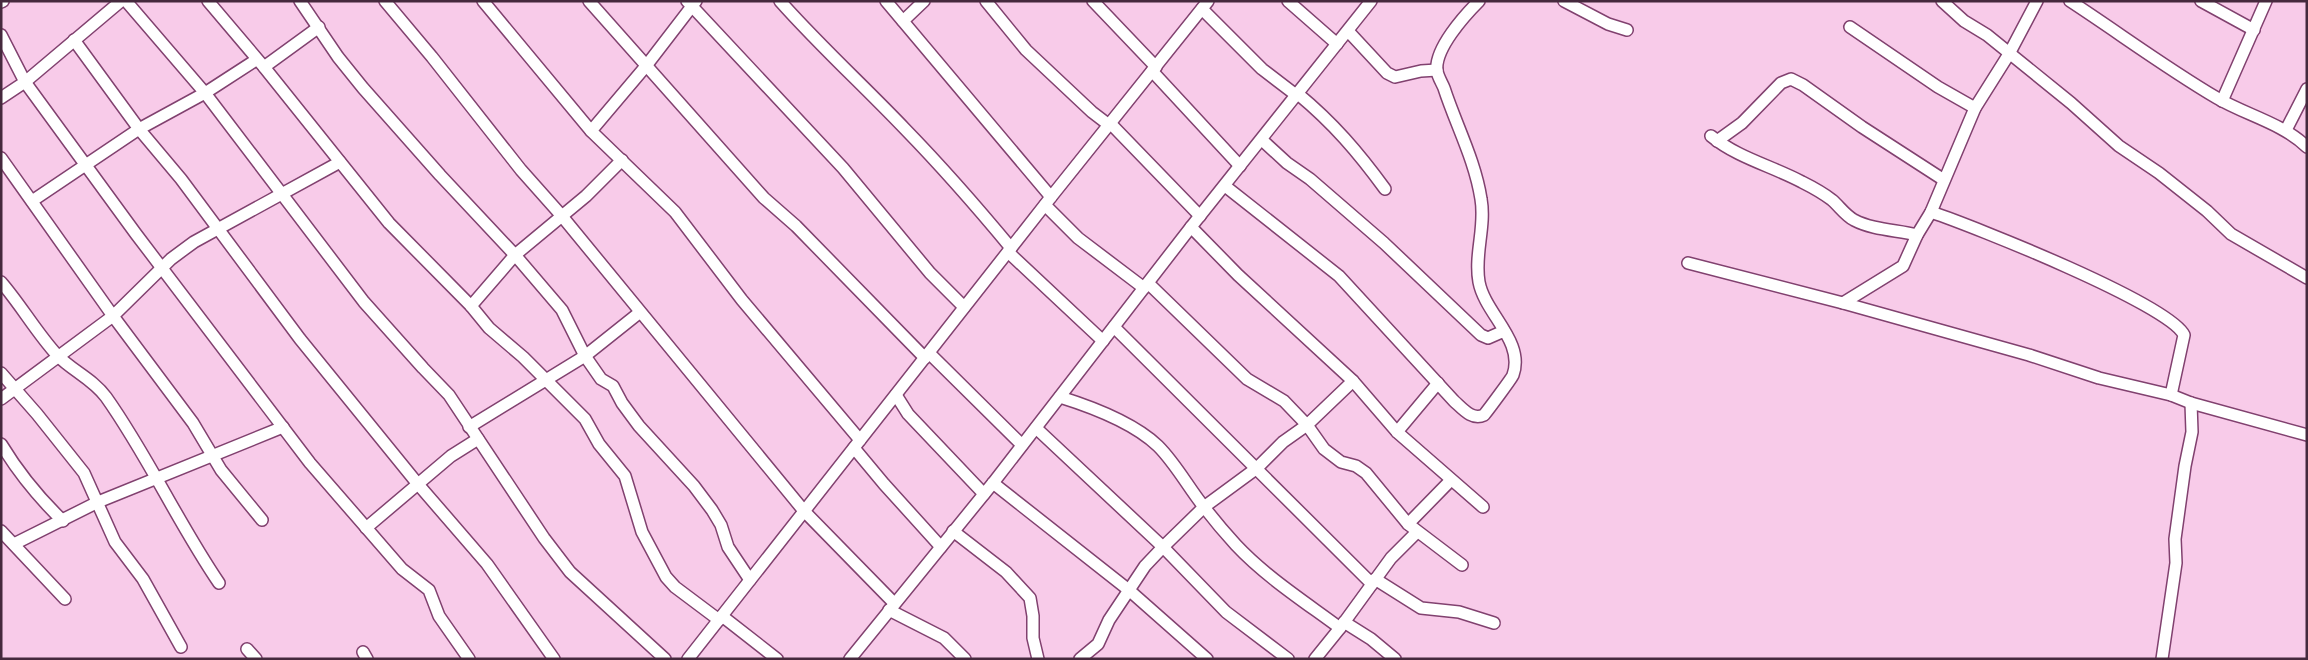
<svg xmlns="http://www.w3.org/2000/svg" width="2308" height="660" viewBox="0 0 2308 660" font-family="Overpass,sans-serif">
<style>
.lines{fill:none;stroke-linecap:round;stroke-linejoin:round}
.minor-casing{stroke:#81416f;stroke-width:14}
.minor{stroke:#fff;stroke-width:11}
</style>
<rect width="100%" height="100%" fill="#f8cbe9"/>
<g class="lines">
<defs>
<g id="minor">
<polyline points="126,1 205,93 364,302 423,368 449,395 544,538 570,572 665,659"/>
<polyline points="208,1 264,67 389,223 471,306 489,328 523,357 585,419 599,444 625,476 642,532 666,577 675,587 719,620"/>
<polyline points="300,1 338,57 363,88 440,175 515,255 562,310 585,356 601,379 613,386 622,403 639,426 694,486 712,510 721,525 728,547 750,580"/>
<polyline points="385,1 432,57 521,170 561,215 804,511 894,603"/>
<polyline points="483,1 591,131"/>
<polyline points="589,1 764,198 796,226 925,358"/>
<polyline points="687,1 843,168 930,273 964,307"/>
<polyline points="696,1 646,66 591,131 675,212 742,300 860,440"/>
<path d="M 780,1 C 820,46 864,86 905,129 C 942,167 977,207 1011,248"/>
<polyline points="886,1 1051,197"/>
<polyline points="986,1 1026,50 1092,112 1109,125"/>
<polyline points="1093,1 1156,67"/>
<polyline points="1288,1 1337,44"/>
<polyline points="1564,1 1608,24 1627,30"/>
<polyline points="1942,1 1964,21 1987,35 2071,103 2119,146 2159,173 2207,211 2231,234 2307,278"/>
<path d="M 2070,1 C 2119,33 2166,68 2217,98 C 2246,115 2282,123 2307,147"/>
<polyline points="2201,1 2254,30"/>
<polyline points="1,2 3,1"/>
<polyline points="1202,9 1262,69 1296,95"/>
<polyline points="903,21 924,1"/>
<polyline points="1850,27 1938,87 1975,108"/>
<polyline points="1348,31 1387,73 1395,77 1421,71 1437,70"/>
<polyline points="1,35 25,82 136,234 310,463 402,569 429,590 439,616 469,659"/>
<polyline points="74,40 139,129 181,179 300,339 417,483 487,564 554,659"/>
<polyline points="264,67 319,27"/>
<polyline points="1152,71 1240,166"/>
<path d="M 1298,94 C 1333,123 1358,152 1385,189"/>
<polyline points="1,98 25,82 121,1"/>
<polyline points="2222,101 2266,1"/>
<polyline points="1110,123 1200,216"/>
<polyline points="2286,130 2307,89"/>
<path d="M 1711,136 C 1738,158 1772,166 1802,182 C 1812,187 1823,193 1832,200 C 1840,207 1845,215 1854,220 C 1873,230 1897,230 1917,235"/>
<polyline points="1262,140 1287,163 1310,179 1384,243 1481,335 1488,338 1504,331"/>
<polyline points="1717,141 1742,123 1781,83 1791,79 1803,85 1862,127 1944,180"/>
<polyline points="1,158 113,316 193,423 221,470 262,520"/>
<path d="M 1225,186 L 1339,276 L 1454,401 C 1462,408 1472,421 1484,415 C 1488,410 1512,378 1513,375 C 1525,341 1485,314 1479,282 C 1474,254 1486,227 1481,199 C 1475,160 1456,125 1444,88 C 1442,83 1438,77 1437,71 C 1434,49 1465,15 1479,1"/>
<polyline points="32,201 139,129 205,93 256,60"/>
<polyline points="1045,205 1078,238 1144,288"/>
<path d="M 1931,212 C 1973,226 2169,304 2184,335 L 2171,395"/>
<polyline points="1191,227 1238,275 1353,381 1397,432 1483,507"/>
<polyline points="1008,252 1103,341"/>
<polyline points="1688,263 1843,303 2029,355 2099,378 2171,395 2191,403 2307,435"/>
<path d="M 1,282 C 21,305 36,332 57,355 C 71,370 93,379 106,397 C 148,456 178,523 219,583"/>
<polyline points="1148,283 1247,379 1284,401 1307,425 1324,449 1341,462 1356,466 1366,473 1408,524 1462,565"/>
<polyline points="1843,303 1903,266 1917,235 1931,212 1975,108 2009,54 2037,1"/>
<polyline points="471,306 515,255 586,196 622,160"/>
<polyline points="1114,327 1372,584"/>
<polyline points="929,353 1022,445"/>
<polyline points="1,373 37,414 84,473 115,542 143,579 181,647"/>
<polyline points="896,395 908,414 984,494"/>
<path d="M 1060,397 C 1092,407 1133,422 1158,446 C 1176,464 1188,487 1204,507 C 1214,520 1225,533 1236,545 C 1266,577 1305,602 1340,628"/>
<polyline points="1,399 113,316 171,259 194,242 340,162"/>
<polyline points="469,427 585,356 639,313"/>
<polyline points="1036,428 1163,547 1226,612 1288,659"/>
<polyline points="1397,432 1438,383"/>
<path d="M 1,444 C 18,472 39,498 63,521"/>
<polyline points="854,448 884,484 941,547"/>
<polyline points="993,483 1130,591 1207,659"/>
<polyline points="1408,524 1451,480"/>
<polyline points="366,528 451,456 478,439"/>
<polyline points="1,531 65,599"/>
<polyline points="953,531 1006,572 1030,598 1033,616 1033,638 1038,659"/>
<polyline points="14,544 98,502 283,427"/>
<polyline points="1375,579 1421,608 1459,612 1494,623"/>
<polyline points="889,610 944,638 965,659"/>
<polyline points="722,616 777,659"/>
<polyline points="1344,622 1371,639 1395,659"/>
<polyline points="247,649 256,659"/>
<polyline points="363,652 367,659"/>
<polyline points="688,659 1051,197 1208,1"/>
<polyline points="850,659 993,483 1191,227 1371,1"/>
<polyline points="1080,659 1098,644 1109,620 1145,566 1163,547 1204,507 1257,468 1283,442 1307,425 1353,381"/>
<polyline points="1315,659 1340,628 1391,558 1417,532"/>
<polyline points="2162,659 2176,563 2175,539 2185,466 2192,432 2191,403"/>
</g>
</defs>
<use href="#minor" class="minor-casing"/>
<use href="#minor" class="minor"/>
</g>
<rect width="2308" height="660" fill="none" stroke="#45293d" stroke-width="5"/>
</svg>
